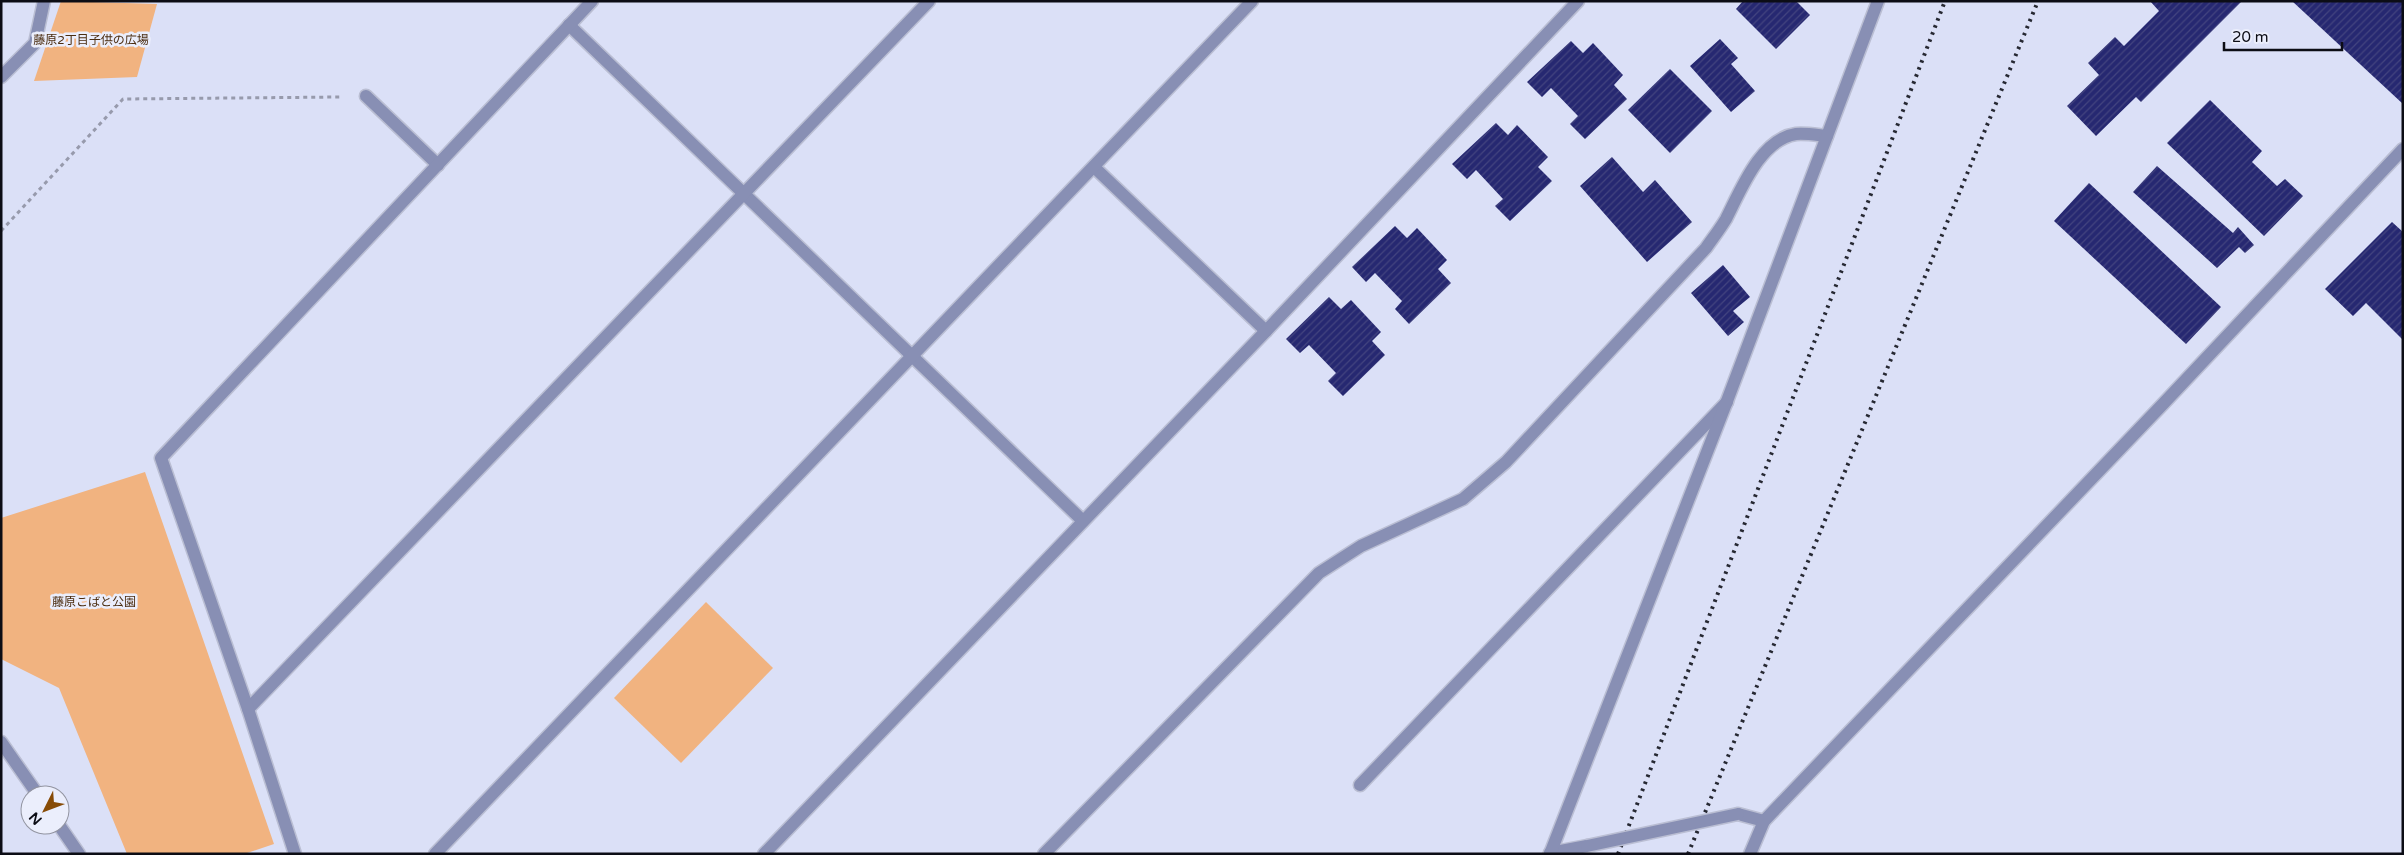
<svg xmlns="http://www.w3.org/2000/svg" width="2404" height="855" viewBox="0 0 2404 855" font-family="'Varela Round','Noto Sans JP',sans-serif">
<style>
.green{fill:#f1b380}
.building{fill:url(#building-hatch)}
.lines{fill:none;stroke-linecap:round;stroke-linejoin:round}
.lane-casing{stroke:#babed3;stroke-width:15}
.street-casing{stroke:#babed3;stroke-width:15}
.path{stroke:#979aac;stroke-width:3;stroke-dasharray:4 4;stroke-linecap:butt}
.lane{stroke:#888fb4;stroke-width:12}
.street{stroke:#888fb4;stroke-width:12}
.rail{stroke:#262832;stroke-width:4;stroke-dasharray:2.5 5;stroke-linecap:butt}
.street-bridge-casing{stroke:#babed3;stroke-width:15;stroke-linecap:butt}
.street-bridge{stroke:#888fb4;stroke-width:12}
.labels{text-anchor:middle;stroke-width:5;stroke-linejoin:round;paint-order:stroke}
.park-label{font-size:12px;fill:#4b2d10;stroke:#ebeefc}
</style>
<defs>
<pattern id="building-hatch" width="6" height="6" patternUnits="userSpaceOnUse" patternTransform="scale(1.25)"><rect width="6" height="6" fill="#262871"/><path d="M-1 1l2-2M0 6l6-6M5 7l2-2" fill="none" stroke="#43447f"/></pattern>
</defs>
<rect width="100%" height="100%" fill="#dbe0f7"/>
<g class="green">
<polygon points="61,1 157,4 137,77 34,81"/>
<polygon points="145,472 274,844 244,854 127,854 59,688 1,659 1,518"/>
<polygon points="706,602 773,668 681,763 614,698"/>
</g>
<g class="building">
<polygon points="1743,1 1796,1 1810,15 1776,49 1736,9"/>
<polygon points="2150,1 2242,1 2141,102 2136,97 2096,136 2067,106 2099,75 2088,63 2115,37 2124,46 2159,11"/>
<polygon points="2292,1 2403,1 2403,104"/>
<polygon points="1720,39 1738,58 1731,64 1755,91 1731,112 1690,66"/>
<polygon points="1571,41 1583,53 1593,43 1623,75 1614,85 1627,99 1585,139 1570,124 1578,116 1551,88 1542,97 1527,82"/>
<polygon points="1670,69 1712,111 1670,153 1628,110"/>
<polygon points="2210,100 2262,151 2252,162 2277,186 2285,179 2303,196 2264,236 2167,143"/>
<polygon points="1496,123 1508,135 1517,125 1548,157 1538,167 1552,181 1510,221 1495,206 1503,199 1476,170 1467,179 1452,164"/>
<polygon points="1612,157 1643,192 1655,180 1692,222 1647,262 1580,186"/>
<polygon points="2157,166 2233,233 2238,227 2254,245 2245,253 2239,247 2217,268 2133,192"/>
<polygon points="2089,183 2221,307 2186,344 2054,221"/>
<polygon points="2392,222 2403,232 2403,340 2366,303 2353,316 2325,289"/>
<polygon points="1395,226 1407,238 1417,228 1447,260 1438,269 1451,283 1409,324 1395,309 1402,301 1375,273 1366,282 1352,267"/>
<polygon points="1723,265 1750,297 1733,311 1744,322 1728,336 1691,293"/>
<polygon points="1329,297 1341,309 1351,300 1381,332 1372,341 1385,355 1343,396 1328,381 1336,373 1309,345 1300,353 1286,339"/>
</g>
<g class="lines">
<defs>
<polyline id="lane" points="1360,785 1727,402"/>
<g id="street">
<polyline points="569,25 1083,521"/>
<polyline points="1,77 35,43 44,1"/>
<polyline points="366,96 438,165"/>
<polyline points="1094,167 1266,331"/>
<polyline points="248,709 929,1"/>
<polyline points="1,742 38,795"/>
<polyline points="1738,814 1764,821"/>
<polyline points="59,825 79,854"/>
<polyline points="1550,853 1587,846"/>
<polyline points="295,854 248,709 161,458 592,1"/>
<polyline points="435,854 1252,1"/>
<polyline points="764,854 1266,331 1578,1"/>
<path d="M 1044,854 L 1319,573 L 1361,546 L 1463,499 L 1506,462 L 1706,248 C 1713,238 1720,229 1726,219 C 1740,192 1760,139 1796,134 C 1805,133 1817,135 1827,136"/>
<polyline points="1550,854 1727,401 1878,1"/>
<polyline points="1750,854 1764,821 2163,404 2403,149"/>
</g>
</defs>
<use href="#lane" class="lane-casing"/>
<use href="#street" class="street-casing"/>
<polyline class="path" points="1,231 123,99 340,97"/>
<use href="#lane" class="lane"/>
<use href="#street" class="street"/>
<g class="rail">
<polyline points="1618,854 1945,1"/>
<polyline points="1688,854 2038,1"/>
</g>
<defs>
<polyline id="street-bridge" points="1587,846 1738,814"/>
</defs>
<use href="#street-bridge" class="street-bridge-casing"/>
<use href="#street-bridge" class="street-bridge"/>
</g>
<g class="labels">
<g class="park-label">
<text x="91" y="44">藤原2丁目子供の広場</text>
<text x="94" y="606">藤原こばと公園</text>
</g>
</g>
<rect width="2404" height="855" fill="none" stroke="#0c0d15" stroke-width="5"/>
<g transform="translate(45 810) rotate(228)"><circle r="24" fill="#ebeefc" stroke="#9294a0"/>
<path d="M0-4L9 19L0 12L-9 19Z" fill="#874b06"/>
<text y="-8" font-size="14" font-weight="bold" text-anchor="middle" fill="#0c0d15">N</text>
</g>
<path d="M2224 42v8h118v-8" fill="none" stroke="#0c0d15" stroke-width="2.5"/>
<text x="2232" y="42" font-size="15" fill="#0c0d15" stroke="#ebeefc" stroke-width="4" paint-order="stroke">20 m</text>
</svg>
